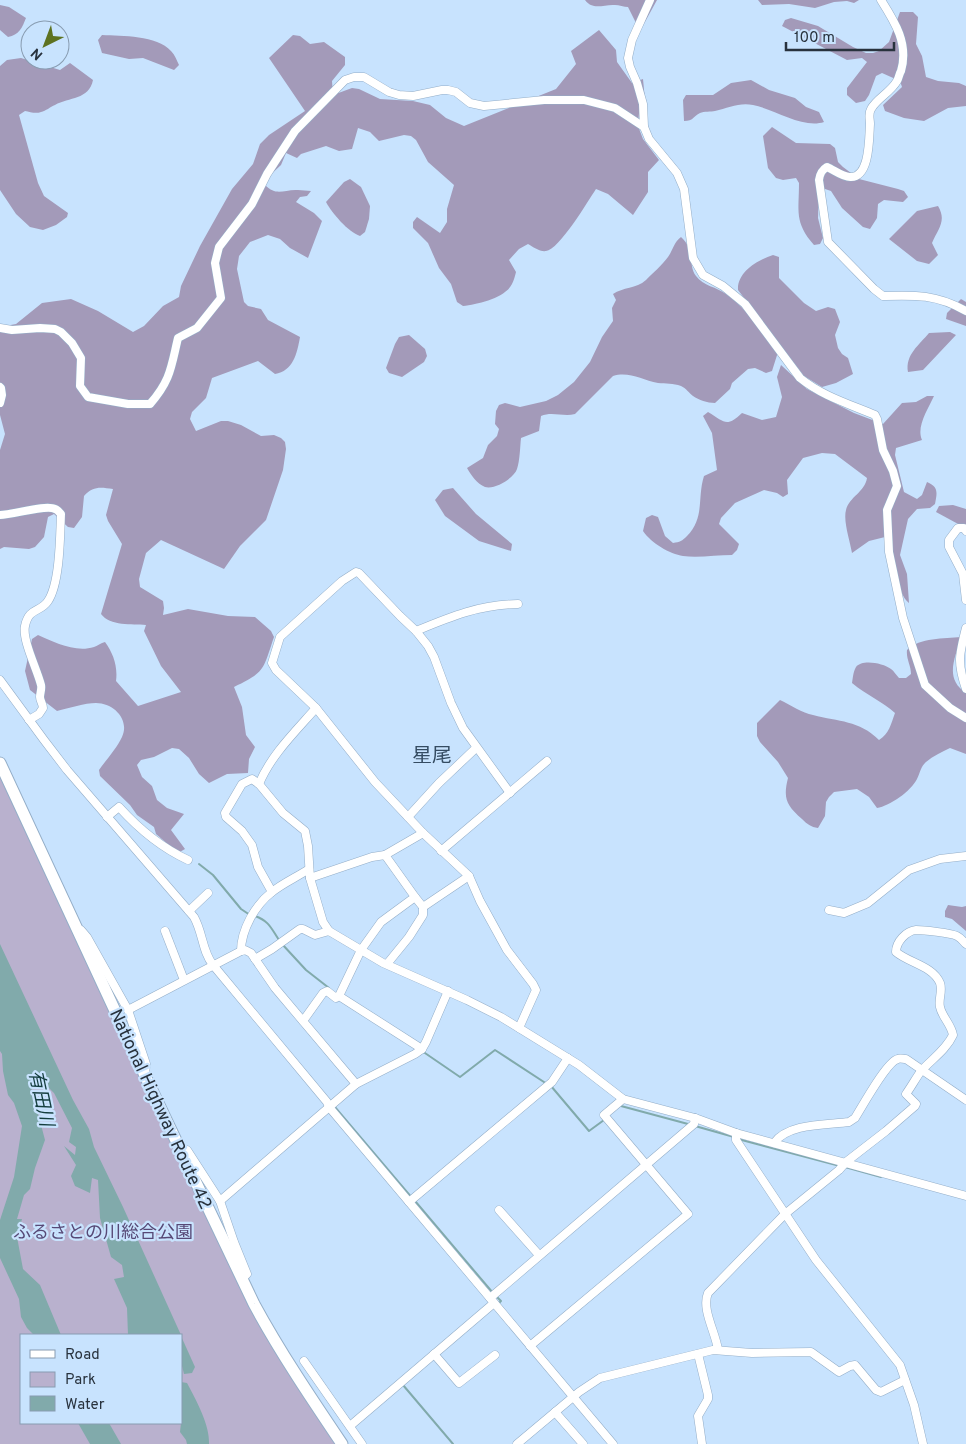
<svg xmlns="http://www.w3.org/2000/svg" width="966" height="1444" viewBox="0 0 966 1444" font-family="Overpass,'Noto Sans JP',sans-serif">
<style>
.green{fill:#b9b1ce;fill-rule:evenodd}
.forest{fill:#a39ab9}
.water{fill:#81aaab}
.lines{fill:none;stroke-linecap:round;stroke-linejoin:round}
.stream{stroke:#81aaab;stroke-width:2}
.minor-casing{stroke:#94aec8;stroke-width:9}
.highway-casing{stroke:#94aec8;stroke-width:13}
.minor{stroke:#fff;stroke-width:8}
.highway{stroke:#fff;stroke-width:11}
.labels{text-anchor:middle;stroke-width:4.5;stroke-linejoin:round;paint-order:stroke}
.street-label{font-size:18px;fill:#28323d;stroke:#c8e3fe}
.park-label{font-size:18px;fill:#574976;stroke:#c8e3fe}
.water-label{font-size:19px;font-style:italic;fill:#153e3f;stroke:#c8e3fe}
.quarter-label{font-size:20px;fill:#354c62;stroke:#c8e3fe}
</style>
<rect width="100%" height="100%" fill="#c8e3fe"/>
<path class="green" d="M 0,771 L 251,1302 L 338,1444 L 0,1444 ZM 21,1335 L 181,1335 L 181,1423 L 21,1423 Z"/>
<g class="forest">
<path d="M 585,0 L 657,0 L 640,31 L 628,7 C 624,7 619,5 615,5 C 604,4 593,11 585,0 Z"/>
<polygon points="758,0 859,0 854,3 847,1 834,2 815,8 789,4 762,5"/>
<path d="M 0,5 L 9,7 L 26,18 C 22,28 19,35 8,37 L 0,30 Z"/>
<polygon points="900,12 913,12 918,17 916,44 922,56 926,77 938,81 959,83 966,86 966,106 948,108 924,121 904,118 885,111 883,105 902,87 900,81 882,73 876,76 869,95 865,101 856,103 847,95 847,88 867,62 862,58 847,60 782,26 785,20 791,18 818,26 853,47 866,53 873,53 879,51 889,42"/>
<path d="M 599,30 L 616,50 L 617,62 L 632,83 L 643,79 L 645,100 L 639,113 L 638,126 L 643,139 L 659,160 L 648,172 L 648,192 L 633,215 L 608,194 L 596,189 C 588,201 559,250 546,251 C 540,252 533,247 528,244 L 519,249 L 509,260 L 516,272 C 515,276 514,280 512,284 C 505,298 478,304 463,306 L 457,302 L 451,284 L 439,268 L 428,243 L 413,228 L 413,222 L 417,217 L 440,233 L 447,222 L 447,209 L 454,185 L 428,162 L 416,140 L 411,136 L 404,135 L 379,141 L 370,132 L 358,128 L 352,149 L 339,151 L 326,146 L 301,154 L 297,158 L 286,153 L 281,165 L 266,179 L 265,185 C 277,197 284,189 298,190 C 302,190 307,191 311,191 L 307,196 L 300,197 L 296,202 L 314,213 L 322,221 L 308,258 L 290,248 L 280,239 L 268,235 L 250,242 L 239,256 L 237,269 L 244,302 L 248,306 L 261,309 L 268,320 L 300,337 C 297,354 293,371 275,374 L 258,361 L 212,378 L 206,398 L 192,412 L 190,419 L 196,431 L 221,421 L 228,421 L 241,425 L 261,436 L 274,435 L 281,438 L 285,442 L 286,449 L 283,470 L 266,520 L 240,546 L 224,569 L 161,540 L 146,553 L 139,579 L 140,587 L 163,601 L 164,608 L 163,615 L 188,609 L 228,616 L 255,617 L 271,631 L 274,637 C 263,669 266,672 234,687 L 242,707 L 246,735 L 255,747 L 249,759 L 248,773 L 227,774 L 209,783 L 199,774 L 189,758 L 179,749 L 172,748 L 154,757 L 141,760 L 137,765 L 142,777 L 152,786 L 157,800 L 167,808 L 184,814 L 171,830 L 185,849 L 178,853 L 156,834 L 154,827 L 137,815 L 130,805 L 100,776 L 99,770 C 106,760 117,748 122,737 C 130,720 114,703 96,703 C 85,703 69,708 57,711 L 30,690 L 25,671 L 32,639 L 38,635 C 54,642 75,653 94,647 C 97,646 101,643 105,642 C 113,653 118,666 116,681 L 138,706 L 181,692 L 161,666 L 144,631 L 146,625 C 132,624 110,626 101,614 L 122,544 L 108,521 L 106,515 L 113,489 C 100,487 93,486 84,496 L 82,517 L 74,528 L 68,527 L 54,514 L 48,517 L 44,537 L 35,547 L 29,549 L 4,547 L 0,549 L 0,450 L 5,434 L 0,415 L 0,327 L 16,324 L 42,303 L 71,299 L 98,311 L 133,332 L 144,326 L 163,306 L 179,297 L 181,286 L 200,246 L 232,189 L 253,164 L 260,144 L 269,135 L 305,111 L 269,58 L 293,35 L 300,36 L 310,44 L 324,42 L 345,57 L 345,65 L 332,81 L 333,95 L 352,88 L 359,89 L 380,99 L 413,101 L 430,105 L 446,118 L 464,126 L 556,89 L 576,64 L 571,51 Z"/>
<path d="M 102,35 C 122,36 157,35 171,51 C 175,55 177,61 179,65 L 174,70 L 143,58 L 129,59 L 102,53 L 98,40 Z"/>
<path d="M 21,58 L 60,70 L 70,63 L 93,80 C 89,100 69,97 55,105 C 50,107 46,111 41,112 C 36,114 30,112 25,111 L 19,115 L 38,183 L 44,196 L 68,213 L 67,217 L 56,225 L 43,230 L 30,227 L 16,214 L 0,190 L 0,66 L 7,60 Z"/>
<path d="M 751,80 L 769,90 L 795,98 L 806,107 L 819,112 L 824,122 C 803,129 774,109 753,105 C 740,102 728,108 715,111 C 711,112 704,111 700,113 C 692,117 694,121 684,121 L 683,100 L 686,95 L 713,95 L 731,83 Z"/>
<path d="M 772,127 L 796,143 L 830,144 L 835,148 L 838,162 L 843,167 L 859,179 L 898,189 L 904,191 L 908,197 L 903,202 L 884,200 L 878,204 L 877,218 L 870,229 L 863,227 L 842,208 L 831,191 L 825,189 L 819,190 L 818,218 L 823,238 L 820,244 L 814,245 C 794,222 799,211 799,183 L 796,178 L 783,180 L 776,178 L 768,168 L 763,136 Z"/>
<path d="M 350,179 L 361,187 L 370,206 L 369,219 L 365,232 L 360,236 C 348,232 332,213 326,202 L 344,182 Z"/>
<path d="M 938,206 C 947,221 938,229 932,243 L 938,255 L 929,264 L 917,261 L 889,239 L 917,211 Z"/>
<path d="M 681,237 C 695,249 688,266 696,276 C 703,286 717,287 726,294 C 748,310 762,331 778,352 L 772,371 L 766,373 L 755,368 L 748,369 L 732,383 L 730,389 L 715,403 C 707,403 699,400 693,396 C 689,393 686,388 681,386 C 673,383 666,384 658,383 C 642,380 629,371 613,376 L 575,414 C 563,417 552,411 541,416 L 539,431 L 521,438 C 520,447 520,460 517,469 C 514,478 495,490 485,487 C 477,484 471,475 467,468 L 483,458 L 488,445 L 497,436 L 499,429 L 495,424 L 496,411 L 499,405 L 505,403 L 520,407 L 546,401 L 558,395 L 574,382 L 590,362 L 602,337 L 613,321 L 612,308 L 616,300 L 613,294 C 623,287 636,289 646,280 C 653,273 662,265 668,257 C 673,250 674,242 681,237 Z"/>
<path d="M 773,255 L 779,257 L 779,278 L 804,303 L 816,311 L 828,307 L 835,309 L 840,322 L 835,335 L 838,348 L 842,354 L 848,358 L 853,374 L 836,383 L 822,387 L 804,376 L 738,290 C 737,272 758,260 773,255 Z"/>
<polygon points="961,299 966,302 966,326 946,319 947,313"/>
<path d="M 950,332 L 956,335 L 923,370 L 908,372 C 905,355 919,345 929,333 Z"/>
<polygon points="409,335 425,349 427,356 424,362 402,377 389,373 386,368 395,344 399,337"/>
<path d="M 781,365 L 807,389 L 854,413 L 883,424 L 902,403 L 916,402 L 927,396 L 934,396 C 928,409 916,427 922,440 L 896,448 L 895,455 L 904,492 L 917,499 L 922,495 L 927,482 C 939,487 937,493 935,504 L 930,508 L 917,509 L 908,519 L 900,555 L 907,574 L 909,603 C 896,593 892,552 889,536 L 869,541 L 852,553 C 850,541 843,521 846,510 C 849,497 865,492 867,478 L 835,454 L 822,453 L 803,458 L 787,480 L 788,494 L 783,497 L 777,493 L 764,490 L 735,503 L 721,518 L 719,524 L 739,544 L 737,550 L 732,555 C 717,555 698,558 683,556 C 670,554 651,543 643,531 L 646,518 L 652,515 L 658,517 L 665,536 L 673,543 C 680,542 682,541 687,536 C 705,518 697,498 704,476 L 717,470 L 712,433 L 703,416 L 708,412 C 725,422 726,428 742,413 L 762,420 L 776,417 L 782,397 L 777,377 Z"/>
<polygon points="453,488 476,514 512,544 511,551 479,541 445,516 435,500 443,490"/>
<polygon points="953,505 966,509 966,526 960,525 936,512 939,506"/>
<path d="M 961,637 C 955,659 944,678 966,693 L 966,754 L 950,748 C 942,752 933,756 926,762 C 921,766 920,773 917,779 C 911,791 890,806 877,808 L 869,797 L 857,789 L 834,792 L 829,797 L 826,802 L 825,816 L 818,828 C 811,827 807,824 802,819 C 786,805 783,798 788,778 L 778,762 L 760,742 L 757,736 L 757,723 L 780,700 C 791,705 802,713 813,715 C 839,722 859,720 879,740 C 889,734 891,724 895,713 C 882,701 866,695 852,683 C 853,678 853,672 856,667 C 862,659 883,663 891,669 C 894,671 896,675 899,678 L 906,678 L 911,674 C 911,665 906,659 907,650 C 920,637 944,639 961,637 Z"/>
<polygon points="948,905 962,907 966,906 966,931 952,919 945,917 945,911"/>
</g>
<g class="water">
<polygon points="0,944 73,1100 89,1129 94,1147 123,1207 181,1335 128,1335 127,1308 114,1279 124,1277 122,1265 111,1257 100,1218 98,1180 92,1178 90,1193 75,1186 71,1176 76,1165 64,1146 75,1155 76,1147 69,1142 72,1128 54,1093 43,1082 31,1087 45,1140 35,1168 30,1189 24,1195 17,1219 22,1219 17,1237 23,1269 40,1285 61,1335 34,1335 27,1328 21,1317 19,1299 0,1258 0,1220 14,1177 22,1126 14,1103 8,1095 3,1071 2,1054 0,1051"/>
<polygon points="181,1336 195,1367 192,1373 184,1374 181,1362"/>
<path d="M 181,1382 L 187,1383 C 196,1400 210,1425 209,1444 L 187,1444 L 186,1440 L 180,1432 L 181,1423 Z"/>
<polygon points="78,1423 109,1423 121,1444 90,1444"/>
</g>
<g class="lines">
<g class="stream">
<polyline points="199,864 213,875 241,909 250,915"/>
<path d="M 255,916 C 269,921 271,928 279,940"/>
<polyline points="282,944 306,970 329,988"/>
<polyline points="422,1051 460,1077 495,1050 547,1084"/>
<polyline points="551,1086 589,1131 604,1120"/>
<polyline points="334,1106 412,1198"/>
<polyline points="621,1106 688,1124"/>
<polyline points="695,1126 734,1137"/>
<polyline points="738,1139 840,1166"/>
<polyline points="845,1167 881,1177"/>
<polyline points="415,1201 493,1293"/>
<polyline points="496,1296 501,1301 498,1304"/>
<polyline points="403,1385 453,1444"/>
</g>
<defs>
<g id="minor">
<path d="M 650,0 L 632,40 L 628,58 L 630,67 L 637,83 L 643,104 L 644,127 L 649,139 L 677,173 L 684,189 L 693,258 L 703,275 L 723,286 L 745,304 L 800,378 C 822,396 849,404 875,415 L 877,419 L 883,450 L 893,471 L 897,486 L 887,510 L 889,552 L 903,618 L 925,685 L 950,708 L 966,718"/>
<path d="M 881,0 C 895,22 909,44 901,71 C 899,74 899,78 897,81 C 890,93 877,98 871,109 C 868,114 870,119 870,124 C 869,138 870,177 851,177 C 844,178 834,170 827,167 C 822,170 820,173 819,180 L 828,242 L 874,289 L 883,296 C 915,295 936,294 966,311"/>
<path d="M 0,328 L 12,330 L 40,328 L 55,329 L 61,332 L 72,343 L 81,358 L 80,386 L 88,397 L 128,404 L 150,404 C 171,380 171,367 178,338 L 197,328 L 221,298 L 215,263 L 219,247 L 252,204 L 267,174 L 295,131 L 345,80 L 354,77 L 364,77 L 389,92 L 399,95 L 413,96 L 442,90 L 448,90 L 456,92 L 470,103 L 484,106 L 544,100 L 584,100 L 615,108 L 644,127"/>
<polyline points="0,387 1,388 2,395 0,403"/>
<path d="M 0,515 C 13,515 46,504 55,509 C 57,509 60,513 61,514 C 60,537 60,583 48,601 C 40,613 29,607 25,626 C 22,640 37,669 41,685 C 42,689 40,693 40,697 C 40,701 43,704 43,708 L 39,714 L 29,720"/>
<polyline points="966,531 964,528 958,528 949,540 949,547 963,574 966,600"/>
<path d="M 966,628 C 959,655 957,663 966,689"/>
<path d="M 416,631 C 452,616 479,605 518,604"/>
<path d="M 0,680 L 44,740 L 67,770 L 194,917 C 203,933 202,951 213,965 L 327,1102 L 329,1107 L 613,1444"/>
<path d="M 259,784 C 271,755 295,732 316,708"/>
<polyline points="510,793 463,728 451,703 434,657 428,646 416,631 400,616 359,573 356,572 342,581 280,637 272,663 276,670 316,708 375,782 423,833 469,876 480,901 507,950 533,984 536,990 519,1028"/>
<path d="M 107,817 L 119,807 C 138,828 162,848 188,860"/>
<polyline points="408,817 439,783 476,748"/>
<polyline points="441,851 547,761"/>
<polyline points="310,878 372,857 385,855"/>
<polyline points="272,892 258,867 252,845 242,831 226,817 225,813 242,784 252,779 259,784 283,813 305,831 308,846 310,878 323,922 329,931"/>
<polyline points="415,897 423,907 469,876"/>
<polyline points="829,910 844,913 868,903 909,870 940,859 966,856"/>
<polyline points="189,911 208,893"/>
<polyline points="81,930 87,937 128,1010 146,1064 145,1074"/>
<polyline points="165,931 184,980"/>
<path d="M 241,951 C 241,930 255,905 272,892 C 283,883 297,877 309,869"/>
<polyline points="255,959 272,949 300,929 303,929 315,935 329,931 383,963 467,1000 501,1017 579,1065 623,1099 695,1118 736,1133 966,1196"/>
<polyline points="387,964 409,937 423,915 423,907"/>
<polyline points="339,996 361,950 381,922 415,897 385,855 423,833"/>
<polyline points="128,1010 241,951 245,950 251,953 275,988 356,1084"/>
<polyline points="303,1021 323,993 327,991 336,998 339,996 422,1049"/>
<polyline points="736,1133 736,1140 816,1260 900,1365 914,1405 923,1444"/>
<path d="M 774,1143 C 788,1123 827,1125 849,1122 L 855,1118 C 862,1107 887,1061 898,1059 C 900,1058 903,1059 906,1059 L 966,1100"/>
<polyline points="180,1149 187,1150 220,1201 234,1242 247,1274 242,1279"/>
<polyline points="220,1201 356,1084 415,1054 422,1049 426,1042 448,991"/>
<polyline points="409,1202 552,1082 568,1058"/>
<polyline points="499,1210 539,1255"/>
<polyline points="490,1298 694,1124 695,1118"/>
<polyline points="530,1346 688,1214 604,1115 623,1099"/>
<path d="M 718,1350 C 716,1333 701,1309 708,1293 L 785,1214 L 839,1170 L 846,1162 L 886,1131 L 915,1106 L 916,1104 L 906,1094 C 911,1087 916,1078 921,1071 C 932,1059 946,1050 953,1035 C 951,1024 942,1017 940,1007 C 938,999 943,991 940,983 C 933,966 909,963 896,952 C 896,942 906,931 916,930 C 923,930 951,933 957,936 C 961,938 963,941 966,944"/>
<polyline points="434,1354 459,1383 495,1355"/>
<polyline points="698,1354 708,1395 708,1399 698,1416 702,1444"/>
<polyline points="304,1361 362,1444"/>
<polyline points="555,1412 583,1444"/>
<polyline points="350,1426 494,1303"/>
<polyline points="517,1444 579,1392 600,1378 713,1350 752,1353 811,1352 839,1372 850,1366 855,1365 876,1390 881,1392 905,1380"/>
</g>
<path id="highway" d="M 0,763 L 149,1084 L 254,1304 C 280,1352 311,1398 342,1444"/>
</defs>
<use href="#minor" class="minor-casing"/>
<use href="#highway" class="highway-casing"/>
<use href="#minor" class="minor"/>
<use href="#highway" class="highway"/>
</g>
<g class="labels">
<g class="street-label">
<text transform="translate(161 1109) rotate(65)" y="6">National Highway Route 42</text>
</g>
<g class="park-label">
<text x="103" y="1238">ふるさとの川総合公園</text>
</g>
<g class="water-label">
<text transform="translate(42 1098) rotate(78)" y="7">有田川</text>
</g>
<g class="quarter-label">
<text x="432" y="762">星尾</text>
</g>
</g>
<rect x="20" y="1334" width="162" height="90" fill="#c8e3fe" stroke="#889cb1"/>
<rect x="30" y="1350" width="25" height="8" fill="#ffffff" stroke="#889cb1"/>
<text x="65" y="1359" font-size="15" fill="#28323d">Road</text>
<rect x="30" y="1372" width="25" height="15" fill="#b9b1ce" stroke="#889cb1"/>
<text x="65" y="1384" font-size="15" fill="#28323d">Park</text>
<rect x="30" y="1396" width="25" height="15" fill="#81aaab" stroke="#889cb1"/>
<text x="65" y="1409" font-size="15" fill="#28323d">Water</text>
<g transform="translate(45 45) rotate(222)"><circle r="24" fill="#c8e3fe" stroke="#889cb1"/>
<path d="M0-4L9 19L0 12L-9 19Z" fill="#5d7221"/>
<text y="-8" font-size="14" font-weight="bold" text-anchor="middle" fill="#28323d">N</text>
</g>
<path d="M786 42v8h108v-8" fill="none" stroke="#28323d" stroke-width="2.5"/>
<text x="794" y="42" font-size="15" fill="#28323d" stroke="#c8e3fe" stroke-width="4" paint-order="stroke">100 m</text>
</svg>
